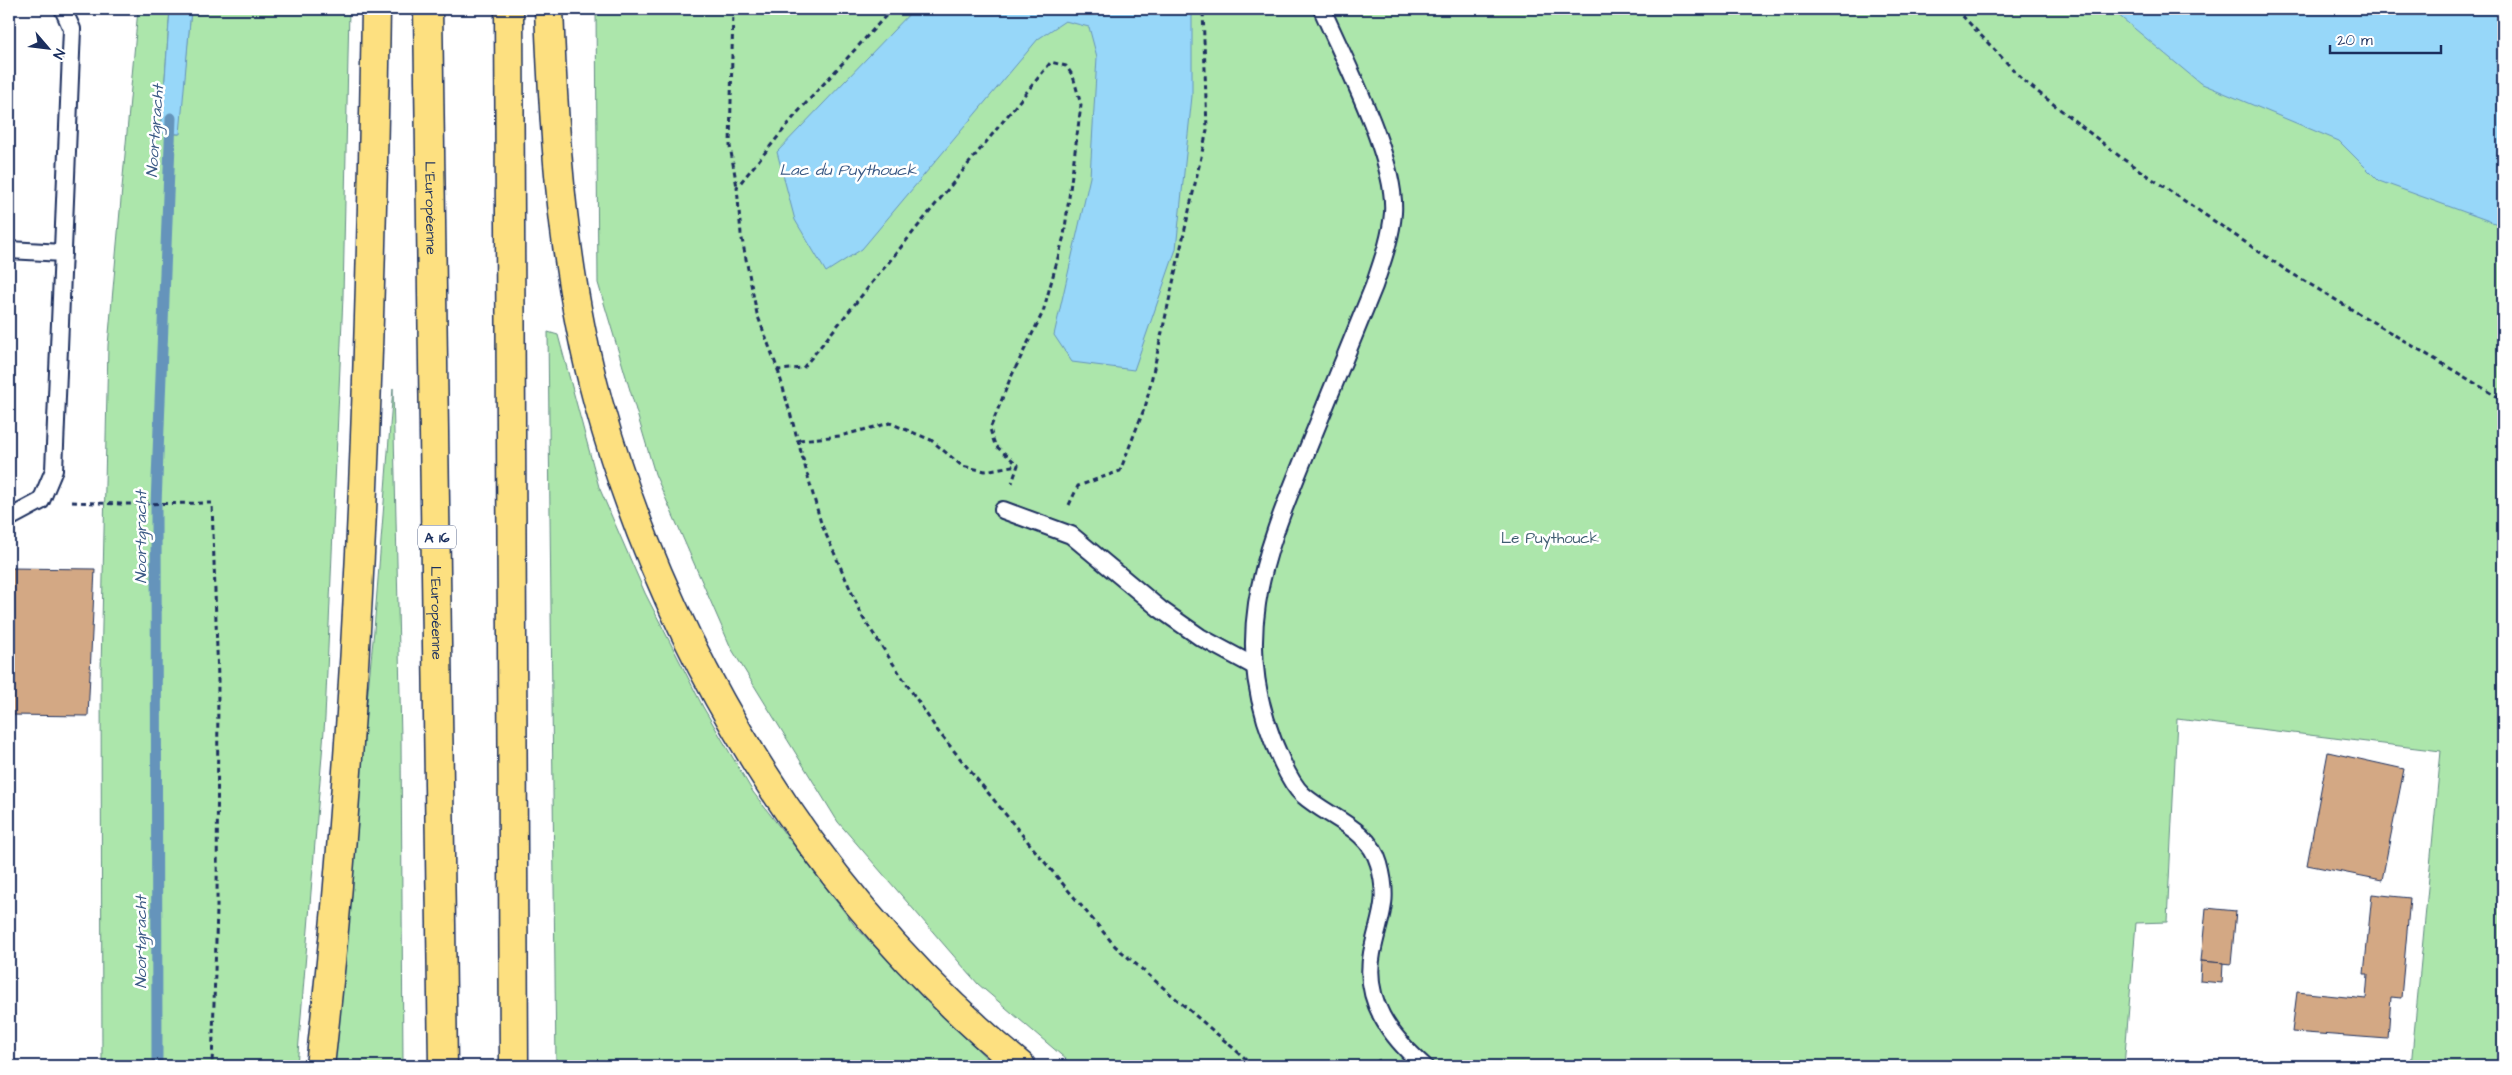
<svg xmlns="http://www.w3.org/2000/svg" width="2512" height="1075" viewBox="0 0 2512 1075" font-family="'Architects Daughter',sans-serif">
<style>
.green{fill:#ace6ab;stroke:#648a84}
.water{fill:#97d7f9;stroke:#6594bb}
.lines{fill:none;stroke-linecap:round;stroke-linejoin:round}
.stream{stroke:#6594bb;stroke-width:11}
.building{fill:#d3a884;stroke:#1b2f5e}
.service-casing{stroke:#1b2f5e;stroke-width:20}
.motorway-casing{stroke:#1b2f5e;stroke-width:31}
.path{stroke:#1b2f5e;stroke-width:3;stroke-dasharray:5 4;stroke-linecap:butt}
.service{stroke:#fff;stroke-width:16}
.motorway{stroke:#fde080;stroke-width:28}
.labels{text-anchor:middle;stroke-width:5;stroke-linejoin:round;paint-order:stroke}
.shield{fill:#fff;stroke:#5f6d8e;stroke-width:1}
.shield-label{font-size:14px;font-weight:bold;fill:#1b2f5e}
.street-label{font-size:15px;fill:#1b2f5e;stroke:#fff}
.park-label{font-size:15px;fill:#3f5d71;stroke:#fff}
.water-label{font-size:16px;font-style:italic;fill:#3a5985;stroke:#fff}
</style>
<rect width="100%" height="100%" fill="#fff"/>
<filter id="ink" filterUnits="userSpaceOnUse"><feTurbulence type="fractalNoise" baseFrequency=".02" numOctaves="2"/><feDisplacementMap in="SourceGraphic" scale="10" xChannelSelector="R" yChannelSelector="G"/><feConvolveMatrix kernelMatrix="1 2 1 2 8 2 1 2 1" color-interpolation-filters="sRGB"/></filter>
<g filter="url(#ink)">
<g class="green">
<polygon points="138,9 170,9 161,133 179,134 191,9 349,9 343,296 325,718 297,1066 102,1066 101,671 108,345"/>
<polygon points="596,9 2503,9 2503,1066 2411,1066 2441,751 2177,719 2167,922 2136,923 2124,1066 1074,1066 978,984 838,822 731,648 655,474 598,283"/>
<polygon points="548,332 558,335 599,487 645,593 703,707 753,792 856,927 931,1005 995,1066 556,1066"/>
<polygon points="393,388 401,738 403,1066 331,1066 374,630"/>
</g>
<g class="water">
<polygon points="170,9 191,9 180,134 161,133"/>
<polygon points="914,9 1192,9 1192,96 1176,249 1134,370 1072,362 1054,335 1090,177 1097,57 1089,27 1065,21 1038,39 862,249 826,272 795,220 777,152"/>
<polygon points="2111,9 2503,9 2503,226 2379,181 2339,141 2200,83"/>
</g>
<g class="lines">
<polyline class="stream" points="157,1066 156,505 171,118"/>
</g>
<g class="building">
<polygon points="9,568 95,569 88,716 9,715"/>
<polygon points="2328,752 2404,769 2382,880 2307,865"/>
<polygon points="2372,894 2410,898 2401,998 2391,997 2388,1039 2292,1032 2297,992 2366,999 2368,974 2364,974"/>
<polygon points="2206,908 2236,911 2231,964 2201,961"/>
<polygon points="2201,961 2223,963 2222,983 2200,981"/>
</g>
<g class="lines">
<defs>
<g id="service">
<path d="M 1322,9 C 1344,60 1397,160 1393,213 C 1391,238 1382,262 1374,286 C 1352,340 1330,394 1308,448 C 1262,560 1227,644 1282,762 C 1287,773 1294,787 1303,795 C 1329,818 1369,828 1379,864 C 1390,903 1379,917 1372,953 C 1363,1001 1390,1036 1424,1066"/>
<polyline points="9,250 63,253"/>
<polyline points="1003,510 1071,535 1160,609 1200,637 1254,666"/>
<polyline points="9,515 13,516 41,501 54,470 72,29 63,9"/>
</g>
<g id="motorway">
<path id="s1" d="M 428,9 L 443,1066"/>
<polyline points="509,9 514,1066"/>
<path d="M 549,9 C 554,140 563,274 598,402 C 668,655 816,899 1021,1066"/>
<path d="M 320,1066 C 360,715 370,362 376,9"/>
</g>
</defs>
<use href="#service" class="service-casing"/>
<use href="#motorway" class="motorway-casing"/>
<g class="path">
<polyline points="733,9 730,146 737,187"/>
<polyline points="892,9 798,112 737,187 741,234 757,314 778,370 803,368 1051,62 1066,66 1073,76 1081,105 1064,236 1043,312 1010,379 990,429 995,445 1018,465 1012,483"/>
<polyline points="1956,9 2024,81 2123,159 2286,270 2503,400"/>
<polyline points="778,370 821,523 863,618 937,730 1037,853 1115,946 1254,1066"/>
<polyline points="799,440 840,436 890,423 931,440 962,466 985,471 1017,465"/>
<polyline points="72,502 120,504 212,503 218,679 217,909 212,1066"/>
<polyline points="1069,505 1078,486 1120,471 1146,404 1207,130 1203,9"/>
<polyline points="1368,1066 1380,1060"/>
</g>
<use href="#service" class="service"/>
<use href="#motorway" class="motorway"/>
</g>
</g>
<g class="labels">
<rect class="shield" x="418" y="525.5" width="38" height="23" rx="4"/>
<g class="shield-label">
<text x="437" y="542">A 16</text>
</g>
<g class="street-label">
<text dy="5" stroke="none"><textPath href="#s1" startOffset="199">L'Européenne</textPath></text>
<text dy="5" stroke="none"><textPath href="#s1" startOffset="604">L'Européenne</textPath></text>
</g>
<g class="park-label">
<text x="1550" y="543">Le Puythouck</text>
</g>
<g class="water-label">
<text transform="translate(154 131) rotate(-86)" y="6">Noortgracht</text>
<text x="848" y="175">Lac du Puythouck</text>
<text transform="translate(140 537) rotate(-90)" y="6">Noortgracht</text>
<text transform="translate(140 942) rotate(-90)" y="6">Noortgracht</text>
</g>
</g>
<rect width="2512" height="1075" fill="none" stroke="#fff" stroke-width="30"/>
<rect x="15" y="15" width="2482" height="1045" fill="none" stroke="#1b2f5e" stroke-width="2" filter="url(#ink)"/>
<g transform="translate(48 48) rotate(118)" stroke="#ffffff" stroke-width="4" paint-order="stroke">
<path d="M0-4L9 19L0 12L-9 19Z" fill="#1b2f5e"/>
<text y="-8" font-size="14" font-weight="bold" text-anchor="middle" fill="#1b2f5e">N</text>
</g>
<path d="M2330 45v8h111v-8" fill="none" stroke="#1b2f5e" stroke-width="2.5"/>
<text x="2337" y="45" font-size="15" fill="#1b2f5e" stroke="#ffffff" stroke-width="4" paint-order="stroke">20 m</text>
</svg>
